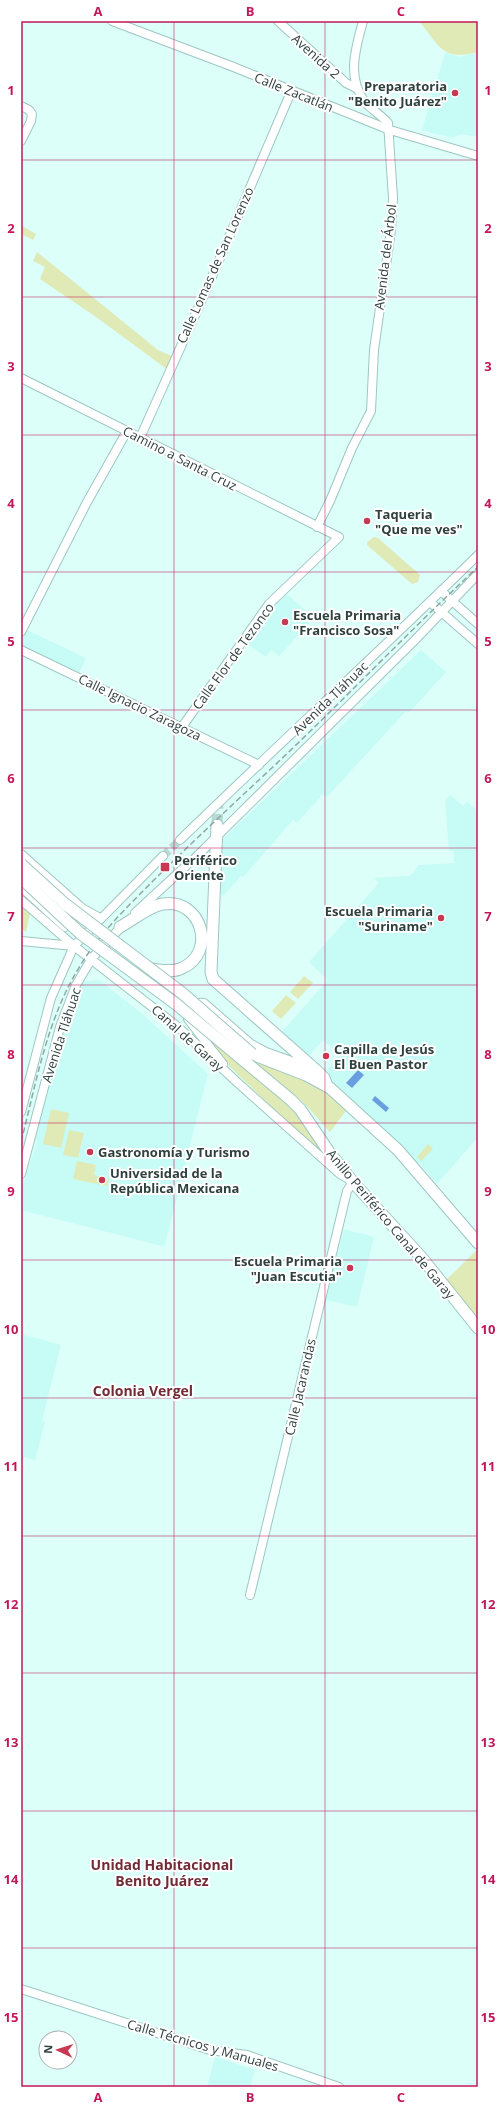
<svg xmlns="http://www.w3.org/2000/svg" width="499" height="2108" viewBox="0 0 499 2108" font-family="'Open Sans',sans-serif">
<style>
.built{fill:#c6fcf5}
.green{fill:#dfeab7}
.water{fill:#699ee1}
.lines{fill:none;stroke-linecap:round;stroke-linejoin:round}
.secondary-tunnel{stroke:#b9d9d4;stroke-width:8;stroke-dasharray:8 4;stroke-linecap:butt}
.highway-tunnel{stroke:#b9d9d4;stroke-width:11;stroke-dasharray:11 5.5;stroke-linecap:butt}
.secondary-casing{stroke:#9dc7c1;stroke-width:10}
.highway-casing{stroke:#9dc7c1;stroke-width:13}
.secondary{stroke:#fff;stroke-width:8}
.highway{stroke:#fff;stroke-width:11}
.rail{stroke:#8ea9a5;stroke-width:1.5;stroke-dasharray:6 3;stroke-linecap:butt}
.highway-bridge-casing{stroke:#9dc7c1;stroke-width:13;stroke-linecap:butt}
.highway-bridge{stroke:#fff;stroke-width:11}
.grid{fill:none;stroke:#c2185b;stroke-width:1;stroke-opacity:0.55}
.poi-dot{fill:#c83852;stroke:#fff;stroke-width:1.5}
.labels{text-anchor:middle;stroke-width:4;stroke-linejoin:round;paint-order:stroke}
.street-label{font-size:13px;fill:#2f413e;stroke:#fff}
.poi-label{font-size:13px;font-weight:bold;fill:#2f413e;stroke:#fff;text-anchor:start}
.neighbourhood-label{font-size:14px;font-weight:bold;fill:#712b34;stroke:#fff}
.neatline{fill:none;stroke:#c2185b;stroke-width:1.5}
.grid-label{font-size:13px;text-anchor:middle;font-weight:bold;fill:#c2185b}
</style>
<rect width="100%" height="100%" fill="#dcfffa"/>
<g class="built">
<polygon points="478,52 478,137 461,134 452,138 422,130 445,53 460,57"/>
<polygon points="287,594 314,618 279,656 271,650 266,657 246,643 264,616"/>
<polygon points="27,630 86,658 78,675 21,648 21,642"/>
<polygon points="421,650 446,672 409,713 406,711 327,797 323,794 297,823 293,820 243,877 241,876 223,896 218,892 220,842"/>
<polygon points="450,795 463,806 467,802 478,811 478,1137 437,1184 420,1163 417,1165 323,1075 340,1055 323,1040 306,1059 279,1035 328,980 309,962 379,883 374,878 410,876 419,865 454,863 454,851 449,851 445,801"/>
<polygon points="99,980 140,1012 208,1074 165,1244 162,1246 21,1210 21,1191 34,1151 37,1141 35,1138 55,1059 59,1058 59,1055 60,1051 56,1050 65,1018 81,982"/>
<polygon points="344,1229 374,1237 357,1307 326,1300"/>
<polygon points="21,1334 61,1345 42,1421 45,1422 35,1460 21,1456"/>
<polygon points="215,2057 255,2070 250,2087 207,2087"/>
</g>
<g class="green">
<path d="M 419,21 L 478,21 L 478,52 C 442,62 440,46 419,21 Z"/>
<polygon points="22,226 36,234 33,240 21,234"/>
<polygon points="37,252 158,350 174,357 168,370 96,317 40,279 45,267 33,261"/>
<polygon points="374,537 378,538 420,575 418,582 412,584 367,545 367,542"/>
<polygon points="21,907 30,914 26,932 21,928"/>
<polygon points="304,976 313,983 298,999 290,992"/>
<polygon points="286,995 296,1003 281,1019 272,1011"/>
<polygon points="196,1024 289,1104 312,1134 324,1154 313,1147 229,1066"/>
<polygon points="250,1059 326,1089 349,1107 330,1132 304,1103"/>
<polygon points="51,1109 69,1113 61,1148 43,1144"/>
<polygon points="69,1130 84,1133 78,1158 63,1155"/>
<polygon points="428,1144 433,1149 421,1161 417,1157"/>
<polygon points="77,1161 96,1165 94,1175 109,1179 107,1186 73,1179"/>
<polygon points="478,1249 478,1321 445,1281"/>
</g>
<g class="water">
<polygon points="358,1070 364,1075 352,1088 346,1083"/>
<polygon points="375,1096 389,1108 386,1112 372,1100"/>
</g>
<g class="lines">
<polyline class="secondary-tunnel" points="163,856 180,840"/>
<polyline class="highway-tunnel" points="217,825 218,803"/>
<defs>
<g id="secondary">
<polyline points="112,21 231,66 390,130 478,156"/>
<polyline points="278,21 346,83 356,88"/>
<polyline points="21,106 29,110 32,114 31,121 21,141"/>
<polyline points="21,378 339,537 269,604 182,727"/>
<polyline points="140,438 208,286 291,92"/>
<path d="M 317,527 L 330,501 L 352,448 L 371,411 L 374,350 L 391,230 L 393,198 L 388,123 C 381,115 372,110 365,102 C 346,78 356,47 363,21"/>
<polyline points="441,591 478,624"/>
<polyline points="430,602 478,644"/>
<polyline points="21,632 86,504 127,431"/>
<polyline points="21,650 259,765"/>
<path d="M 180,840 C 279,744 380,651 478,555"/>
<polyline points="21,854 82,908 100,918"/>
<polyline points="195,858 414,641 478,574"/>
<polyline points="21,887 65,927"/>
<polyline points="21,900 74,946 178,1027 239,1084 340,1174 347,1178"/>
<polyline points="135,913 187,865"/>
<polyline points="21,941 74,946"/>
<path d="M 223,1064 L 188,1019 C 187,1007 193,1002 204,1003 L 251,1044 L 266,1052 L 311,1068"/>
<polyline points="21,1112 51,998 74,946 163,856"/>
<polyline points="21,1174 60,1027 76,985 92,958 124,924"/>
<polyline points="250,1595 347,1191 353,1182"/>
<polyline points="21,1989 210,2050 247,2055 339,2087"/>
</g>
<g id="highway">
<polyline points="217,825 211,972 213,979 316,1070 324,1078 327,1086"/>
<path d="M 120,927 C 133,920 149,906 163,904 C 202,898 217,953 182,968 C 173,973 161,970 151,969"/>
<polyline points="252,1054 306,1075 330,1088 398,1150 478,1243"/>
<polyline points="291,1100 300,1109 329,1152 352,1181 422,1258 478,1328"/>
</g>
</defs>
<use href="#secondary" class="secondary-casing"/>
<use href="#highway" class="highway-casing"/>
<use href="#secondary" class="secondary"/>
<use href="#highway" class="highway"/>
<path class="rail" d="M 21,1142 C 36,1084 46,1023 77,971 C 96,938 121,913 147,887 C 189,845 232,805 275,765 C 344,700 409,631 478,567"/>
<defs>
<g id="highway-bridge">
<polyline points="21,864 65,904 182,993 252,1054"/>
<polyline points="21,878 81,934 176,1004 291,1100"/>
</g>
</defs>
<use href="#highway-bridge" class="highway-bridge-casing"/>
<use href="#highway-bridge" class="highway-bridge"/>
</g>
<path class="grid" d="M 174,21 L 174,2087M 325,21 L 325,2087M 21,160 L 478,160M 21,297 L 478,297M 21,435 L 478,435M 21,572 L 478,572M 21,710 L 478,710M 21,848 L 478,848M 21,985 L 478,985M 21,1123 L 478,1123M 21,1260 L 478,1260M 21,1398 L 478,1398M 21,1536 L 478,1536M 21,1673 L 478,1673M 21,1811 L 478,1811M 21,1948 L 478,1948"/>
<g class="poi-dot">
<circle cx="455" cy="93" r="4"/>
<circle cx="367" cy="521" r="4"/>
<circle cx="285" cy="622" r="4"/>
<rect x="160" y="862" width="10" height="10" rx="2"/>
<circle cx="441" cy="918" r="4"/>
<circle cx="326" cy="1056" r="4"/>
<circle cx="90" cy="1152" r="4"/>
<circle cx="102" cy="1180" r="4"/>
<circle cx="350" cy="1268" r="4"/>
</g>
<g class="labels">
<g class="street-label">
<text transform="translate(316 56) rotate(42)" y="5">Avenida 2</text>
<text transform="translate(294 92) rotate(22)" y="5">Calle Zacatlán</text>
<text transform="translate(385 257) rotate(-83)" y="5">Avenida del Árbol</text>
<text transform="translate(215 265) rotate(-66)" y="5">Calle Lomas de San Lorenzo</text>
<text transform="translate(180 458) rotate(27)" y="5">Camino a Santa Cruz</text>
<text transform="translate(233 656) rotate(-54)" y="5">Calle Flor de Tezonco</text>
<text transform="translate(330 698) rotate(-44)" y="5">Avenida Tláhuac</text>
<text transform="translate(140 707) rotate(26)" y="5">Calle Ignacio Zaragoza</text>
<text transform="translate(61 1035) rotate(-72)" y="5">Avenida Tláhuac</text>
<text transform="translate(188 1038) rotate(42)" y="5">Canal de Garay</text>
<text transform="translate(391 1224) rotate(50)" y="5">Anillo Periférico Canal de Garay</text>
<text transform="translate(300 1387) rotate(-77)" y="5">Calle Jacarandas</text>
<text transform="translate(203 2045) rotate(16)" y="5">Calle Técnicos y Manuales</text>
</g>
<g class="poi-label">
<text x="447" y="91" text-anchor="end">Preparatoria<tspan x="447" dy="15">"Benito Juárez"</tspan></text>
<text x="375" y="519">Taqueria<tspan x="375" dy="15">"Que me ves"</tspan></text>
<text x="293" y="620">Escuela Primaria<tspan x="293" dy="15">"Francisco Sosa"</tspan></text>
<text x="174" y="865">Periférico<tspan x="174" dy="15">Oriente</tspan></text>
<text x="433" y="916" text-anchor="end">Escuela Primaria<tspan x="433" dy="15">"Suriname"</tspan></text>
<text x="334" y="1054">Capilla de Jesús<tspan x="334" dy="15">El Buen Pastor</tspan></text>
<text x="98" y="1157">Gastronomía y Turismo</text>
<text x="110" y="1178">Universidad de la<tspan x="110" dy="15">República Mexicana</tspan></text>
<text x="342" y="1266" text-anchor="end">Escuela Primaria<tspan x="342" dy="15">"Juan Escutia"</tspan></text>
</g>
<g class="neighbourhood-label">
<text x="143" y="1396">Colonia Vergel</text>
<text x="162" y="1870">Unidad Habitacional<tspan x="162" dy="16">Benito Juárez</tspan></text>
</g>
</g>
<rect width="499" height="2108" fill="none" stroke="#ffffff" stroke-width="44"/>
<g transform="translate(58 2050) rotate(274)"><circle r="19" fill="#ffffff" stroke="#acb3b2"/>
<path d="M0-3L7 15L0 10L-7 15Z" fill="#c83852"/>
<text y="-6" font-size="11" font-weight="bold" text-anchor="middle" fill="#2f413e">N</text>
</g>
<rect x="22" y="22" width="455" height="2064" class="neatline"/>
<g class="grid-label">
<text x="98" y="16">A</text>
<text x="250" y="16">B</text>
<text x="401" y="16">C</text>
<text x="11" y="95">1</text>
<text x="488" y="95">1</text>
<text x="11" y="233">2</text>
<text x="488" y="233">2</text>
<text x="11" y="371">3</text>
<text x="488" y="371">3</text>
<text x="11" y="508">4</text>
<text x="488" y="508">4</text>
<text x="11" y="646">5</text>
<text x="488" y="646">5</text>
<text x="11" y="783">6</text>
<text x="488" y="783">6</text>
<text x="11" y="921">7</text>
<text x="488" y="921">7</text>
<text x="11" y="1059">8</text>
<text x="488" y="1059">8</text>
<text x="11" y="1196">9</text>
<text x="488" y="1196">9</text>
<text x="11" y="1334">10</text>
<text x="488" y="1334">10</text>
<text x="11" y="1471">11</text>
<text x="488" y="1471">11</text>
<text x="11" y="1609">12</text>
<text x="488" y="1609">12</text>
<text x="11" y="1747">13</text>
<text x="488" y="1747">13</text>
<text x="11" y="1884">14</text>
<text x="488" y="1884">14</text>
<text x="11" y="2022">15</text>
<text x="488" y="2022">15</text>
<text x="98" y="2102">A</text>
<text x="250" y="2102">B</text>
<text x="401" y="2102">C</text>
</g>
</svg>
